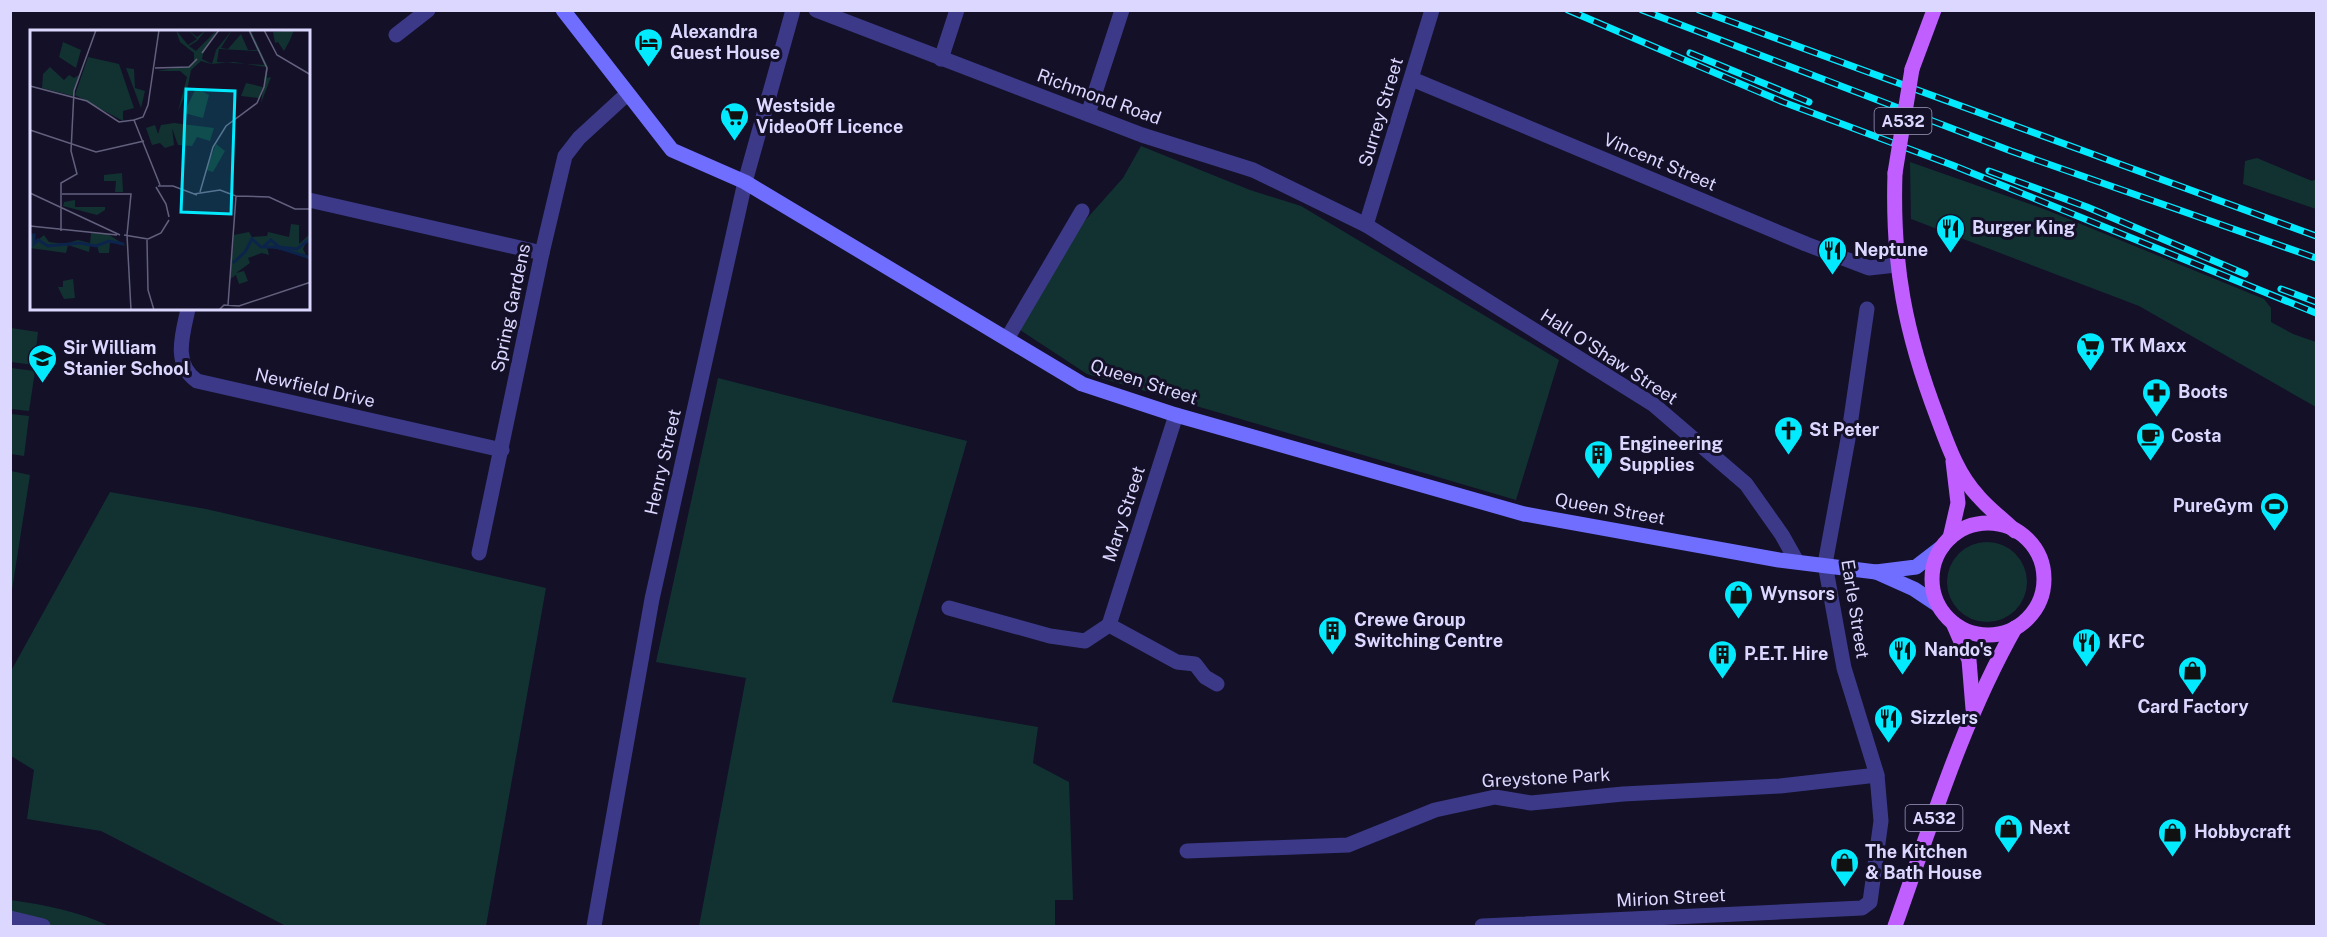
<svg xmlns="http://www.w3.org/2000/svg" width="2327" height="937" viewBox="0 0 2327 937" font-family="'Public Sans',sans-serif">
<style>
.green{fill:#123231}
.lines{fill:none;stroke-linecap:round;stroke-linejoin:round}
.street{stroke:#3c3a88;stroke-width:15}
.secondary{stroke:#6f6eff;stroke-width:15}
.primary{stroke:#c05eff;stroke-width:15}
.rail-casing{stroke:#03eaff;stroke-width:7}
.rail{stroke:#131028;stroke-width:4.5;stroke-dasharray:14;stroke-linecap:butt}
.primary-bridge{stroke:#c05eff;stroke-width:15}
.labels{text-anchor:middle;stroke-width:6;stroke-linejoin:round;paint-order:stroke}
.shield{fill:#131028;stroke:#9f9bbe;stroke-width:1.5}
.shield-label{font-size:16px;font-weight:bold;fill:#dbd7ff}
.poi-label{font-size:18px;font-weight:bold;fill:#dbd7ff;stroke:#131028;text-anchor:start}
.street-label{font-size:18px;fill:#dbd7ff;stroke:#131028}
.inset-river{fill:none;stroke:#0c244b;stroke-width:3}
.inset-road{fill:none;stroke:#63607e;stroke-width:1.5}
.view{fill:#03eaff;fill-opacity:0.15;stroke:#03eaff;stroke-width:3}
.inset-edge{fill:none;stroke:#dbd7ff;stroke-width:3}
</style>
<rect width="100%" height="100%" fill="#131028"/>
<g class="green">
<polygon points="1141,146 1250,190 1301,206 1559,360 1516,500 1087,374 1017,328 1081,225 1123,178"/>
<polygon points="2257,158 2312,181 2316,179 2316,209 2243,184 2245,161"/>
<polygon points="1910,162 2044,209 2264,299 2271,308 2271,322 2293,334 2316,342 2316,407 2139,306 1911,219"/>
<polygon points="11,328 38,332 34,365 11,362"/>
<polygon points="11,368 35,371 29,411 11,409"/>
<polygon points="718,378 967,441 892,702 1038,727 1033,763 1069,782 1073,900 1055,900 1055,926 699,926 746,678 656,662"/>
<polygon points="11,414 29,416 24,456 11,454"/>
<polygon points="11,471 30,475 11,596 10,471"/>
<polygon points="110,492 206,509 546,588 486,926 286,926 101,831 27,819 34,770 11,756 11,671"/>
<circle cx="1987" cy="582" r="40"/>
<path d="M 11,900 C 45,905 77,911 109,926 L 11,926 Z"/>
</g>
<g class="lines">
<g class="street">
<polyline points="816,10 1142,135 1253,170 1366,225 1654,405 1746,484 1782,535 1796,560"/>
<polyline points="396,35 428,10"/>
<polyline points="941,59 957,10"/>
<polyline points="1412,79 1806,244 1869,268 1896,265"/>
<polyline points="1088,114 1122,10"/>
<polyline points="309,200 542,253"/>
<polyline points="1366,225 1432,10"/>
<path d="M 188,309 C 183,333 172,364 197,381 L 502,450"/>
<polyline points="1008,337 1082,211"/>
<polyline points="479,553 542,253 565,156 579,138 627,94"/>
<polyline points="949,608 1050,636 1085,641 1109,625 1177,662 1195,664 1205,677 1217,684"/>
<polyline points="1109,625 1176,415"/>
<polyline points="1187,851 1348,845 1435,810 1495,797 1531,803 1623,794 1780,786 1877,775"/>
<polyline points="10,918 43,926"/>
<polyline points="594,926 652,599 745,182 793,10"/>
<polyline points="1482,926 1862,908 1870,902 1881,821 1877,775 1844,668 1825,564 1848,439 1867,309"/>
</g>
<g class="secondary">
<polyline points="563,10 672,150 745,182 1082,384 1176,415 1524,514 1779,560 1876,572 1914,589 1938,605"/>
<polyline points="1876,572 1916,567 1942,547"/>
</g>
<g class="primary">
<polyline points="1912,69 1934,10"/>
<path d="M 1895,173 C 1892,265 1905,333 1938,419 C 1948,446 1958,475 1978,496 C 1989,509 2003,519 2015,531"/>
<circle cx="1988" cy="579" r="56"/>
<polyline points="1950,538 1958,503 1953,461"/>
<polyline points="1953,623 1969,660 1973,709"/>
<path d="M 1895,926 C 1931,825 1962,722 2015,628"/>
</g>
<defs>
<g id="rail">
<polyline points="1568,10 1783,102 1952,165 2316,313"/>
<polyline points="1642,10 2011,151 2316,258"/>
<polyline points="1699,10 2316,236"/>
<polyline points="1690,53 1809,102"/>
<polyline points="1989,171 2087,207 2245,274"/>
<polyline points="2281,289 2316,302"/>
</g>
</defs>
<use href="#rail" class="rail-casing"/>
<use href="#rail" class="rail"/>
<polyline class="primary-bridge" points="1895,173 1912,69"/>
</g>
<defs>
<symbol id="hotel-pin" viewBox="-11 -11 22 30"><path d="M0 17L-7.5 6A9.5 9.5 0 1 1 7.5 6Z" fill="#03eaff" stroke="#131028"/><path d="M-6-4.5h1.5V1H6V5H4.5V3h-9V5H-6ZM-4 0a1.8 1.8 0 1 1 3.6 0ZM.5 0V-2.5h3Q6-2.5 6 0Z" fill="#111"/></symbol>
<symbol id="supermarket-pin" viewBox="-11 -11 22 30"><path d="M0 17L-7.5 6A9.5 9.5 0 1 1 7.5 6Z" fill="#03eaff" stroke="#131028"/><path d="M-6-5.5h2.5l.6 2H6L4.5 2H-2.5L-4.4-4H-6ZM-1.5 3.2a1.3 1.3 0 1 0 .1 0ZM3 3.2a1.3 1.3 0 1 0 .1 0Z" fill="#111"/></symbol>
<symbol id="restaurant-pin" viewBox="-11 -11 22 30"><path d="M0 17L-7.5 6A9.5 9.5 0 1 1 7.5 6Z" fill="#03eaff" stroke="#131028"/><path d="M-5-6h1v4h1v-4h1v4h1v-4h1v5L-1.5 .5V6h-2V.5L-5-1ZM5-6V6H3V1.5H1.5Q1.5-4 5-6Z" fill="#111"/></symbol>
<symbol id="school-pin" viewBox="-11 -11 22 30"><path d="M0 17L-7.5 6A9.5 9.5 0 1 1 7.5 6Z" fill="#03eaff" stroke="#131028"/><path d="M0-5L7-2L0 1L-7-2ZM-4 1L0 2.5L4 1V4Q0 6-4 4Z" fill="#111"/></symbol>
<symbol id="pharmacy-pin" viewBox="-11 -11 22 30"><path d="M0 17L-7.5 6A9.5 9.5 0 1 1 7.5 6Z" fill="#03eaff" stroke="#131028"/><path d="M-2-6h4v4h4v4h-4v4h-4v-4h-4v-4h4Z" fill="#111"/></symbol>
<symbol id="church-pin" viewBox="-11 -11 22 30"><path d="M0 17L-7.5 6A9.5 9.5 0 1 1 7.5 6Z" fill="#03eaff" stroke="#131028"/><path d="M-1.2-6h2.4v3.5h3.3v2.4h-3.3V6h-2.4V-.1h-3.3v-2.4h3.3Z" fill="#111"/></symbol>
<symbol id="cafe-pin" viewBox="-11 -11 22 30"><path d="M0 17L-7.5 6A9.5 9.5 0 1 1 7.5 6Z" fill="#03eaff" stroke="#131028"/><path d="M-5.5-4.5H6V0H3Q3 3.5 0 3.5H-2.5Q-5.5 3.5-5.5 0ZM3-3.2v2h1.7v-2ZM-6 4.5H4V6H-6Z" fill="#111"/></symbol>
<symbol id="building-pin" viewBox="-11 -11 22 30"><path d="M0 17L-7.5 6A9.5 9.5 0 1 1 7.5 6Z" fill="#03eaff" stroke="#131028"/><path d="M-4-6H4V6H1V3H-1V6H-4ZM-2.5-4.3h1.7v1.8h-1.7ZM.8-4.3h1.7v1.8H.8ZM-2.5-1h1.7V.8h-1.7ZM.8-1h1.7V.8H.8Z" fill="#111"/></symbol>
<symbol id="stadium-pin" viewBox="-11 -11 22 30"><path d="M0 17L-7.5 6A9.5 9.5 0 1 1 7.5 6Z" fill="#03eaff" stroke="#131028"/><path d="M0-5a6.5 5 0 1 0 0 10a6.5 5 0 1 0 0-10ZM-3.5-1.8h7v3.6h-7Z" fill="#111"/></symbol>
<symbol id="shop-pin" viewBox="-11 -11 22 30"><path d="M0 17L-7.5 6A9.5 9.5 0 1 1 7.5 6Z" fill="#03eaff" stroke="#131028"/><path d="M-5-2.5h2.3a2.7 3.5 0 0 1 5.4 0H5L5.5 6h-11ZM-1.5-2.5h3a1.5 2.3 0 0 0-3 0Z" fill="#111"/></symbol>
</defs>
<g fill-rule="evenodd">
<use href="#hotel-pin" x="632" y="26" width="33" height="45"/>
<use href="#supermarket-pin" x="718" y="100" width="33" height="45"/>
<use href="#restaurant-pin" x="1934" y="212" width="33" height="45"/>
<use href="#restaurant-pin" x="1816" y="234" width="33" height="45"/>
<use href="#supermarket-pin" x="2074" y="330" width="33" height="45"/>
<use href="#school-pin" x="26" y="342" width="33" height="45"/>
<use href="#pharmacy-pin" x="2140" y="376" width="33" height="45"/>
<use href="#church-pin" x="1772" y="414" width="33" height="45"/>
<use href="#cafe-pin" x="2134" y="420" width="33" height="45"/>
<use href="#building-pin" x="1582" y="438" width="33" height="45"/>
<use href="#stadium-pin" x="2258" y="490" width="33" height="45"/>
<use href="#shop-pin" x="1722" y="578" width="33" height="45"/>
<use href="#building-pin" x="1316" y="614" width="33" height="45"/>
<use href="#restaurant-pin" x="2070" y="626" width="33" height="45"/>
<use href="#restaurant-pin" x="1886" y="634" width="33" height="45"/>
<use href="#building-pin" x="1706" y="638" width="33" height="45"/>
<use href="#shop-pin" x="2176" y="654" width="33" height="45"/>
<use href="#restaurant-pin" x="1872" y="702" width="33" height="45"/>
<use href="#shop-pin" x="1992" y="812" width="33" height="45"/>
<use href="#shop-pin" x="2156" y="816" width="33" height="45"/>
<use href="#shop-pin" x="1828" y="846" width="33" height="45"/>
</g>
<g class="labels">
<g class="shield">
<rect x="1874.5" y="108" width="57" height="26" rx="4.5"/>
<rect x="1905.5" y="805" width="57" height="26" rx="4.5"/>
</g>
<g class="shield-label">
<text x="1903" y="127">A532</text>
<text x="1934" y="824">A532</text>
</g>
<g class="poi-label">
<text x="670" y="38">Alexandra<tspan x="670" dy="21">Guest House</tspan></text>
<text x="756" y="112">Westside<tspan x="756" dy="21">VideoOff Licence</tspan></text>
<text x="1972" y="234">Burger King</text>
<text x="1854" y="256">Neptune</text>
<text x="2111" y="352">TK Maxx</text>
<text x="63" y="354">Sir William<tspan x="63" dy="21">Stanier School</tspan></text>
<text x="2178" y="398">Boots</text>
<text x="1809" y="436">St Peter</text>
<text x="2171" y="442">Costa</text>
<text x="1619" y="450">Engineering<tspan x="1619" dy="21">Supplies</tspan></text>
<text x="2253" y="512" text-anchor="end">PureGym</text>
<text x="1760" y="600">Wynsors</text>
<text x="1354" y="626">Crewe Group<tspan x="1354" dy="21">Switching Centre</tspan></text>
<text x="2108" y="648">KFC</text>
<text x="1924" y="656">Nando's</text>
<text x="1744" y="660">P.E.T. Hire</text>
<text x="2193" y="713" text-anchor="middle">Card Factory</text>
<text x="1910" y="724">Sizzlers</text>
<text x="2029" y="834">Next</text>
<text x="2194" y="838">Hobbycraft</text>
<text x="1865" y="858">The Kitchen<tspan x="1865" dy="21">&amp; Bath House</tspan></text>
</g>
<g class="street-label">
<text transform="translate(1099 97) rotate(20)" y="6">Richmond Road</text>
<text transform="translate(1381 112) rotate(-73)" y="6">Surrey Street</text>
<text transform="translate(1660 162) rotate(23)" y="6">Vincent Street</text>
<text transform="translate(511 308) rotate(-78)" y="6">Spring Gardens</text>
<text transform="translate(1609 357) rotate(33)" y="6">Hall O'Shaw Street</text>
<text transform="translate(1144 382) rotate(18)" y="6">Queen Street</text>
<text transform="translate(315 388) rotate(13)" y="6">Newfield Drive</text>
<text transform="translate(663 462) rotate(-77)" y="6">Henry Street</text>
<text transform="translate(1610 509) rotate(10)" y="6">Queen Street</text>
<text transform="translate(1124 514) rotate(-72)" y="6">Mary Street</text>
<text transform="translate(1855 609) rotate(81)" y="6">Earle Street</text>
<text transform="translate(1546 778) rotate(-3)" y="6">Greystone Park</text>
<text transform="translate(1671 898) rotate(-3)" y="6">Mirion Street</text>
</g>
</g>
<g transform="translate(30 30)">
<rect width="280" height="280" fill="#131028"/>
<path d="M 146,0 L 158,15 L 167,9 L 158,0 L 167,7 L 176,0 L 167,11 L 159,16 L 166,21 L 187,0 L 173,24 L 172,29 L 182,34 L 186,20 L 202,0 L 191,18 L 198,19 L 211,4 L 218,20 L 227,20 L 218,0 L 224,0 L 222,3 L 238,37 L 237,48 L 241,47 L 231,73 L 236,37 L 204,32 L 181,34 L 171,31 L 161,40 L 157,61 L 148,81 L 157,47 L 150,41 L 126,41 L 159,36 L 164,31 L 164,23 L 150,12 ZM 189,19 L 228,21 L 234,35 L 187,32 ZM 264,0 L 260,10 L 254,21 L 248,12 L 245,13 L 243,2 ZM 33,12 L 51,20 L 46,38 L 29,27 ZM 58,27 L 89,34 L 104,78 L 93,81 L 93,91 L 45,65 ZM 20,37 L 34,50 L 39,45 L 44,48 L 49,45 L 43,66 L 12,58 L 13,44 ZM 96,38 L 104,39 L 105,58 L 115,61 L 111,78 ZM 216,53 L 233,57 L 229,68 L 211,66 ZM 166,58 L 179,65 L 173,88 L 154,83 ZM 144,93 L 184,98 L 180,111 L 167,107 L 162,116 L 148,115 L 142,98 L 144,115 L 135,118 L 130,113 L 122,115 L 116,98 L 125,95 L 128,104 L 131,95 ZM 186,114 L 195,121 L 183,142 L 176,140 ZM 92,143 L 93,162 L 85,162 L 86,151 L 74,151 L 74,145 ZM 45,170 L 45,177 L 75,177 L 75,180 L 67,185 L 33,176 L 34,172 ZM 261,194 L 269,195 L 269,214 L 280,204 L 273,219 L 276,225 L 237,217 L 239,225 L 232,223 L 218,228 L 220,233 L 206,243 L 214,241 L 218,251 L 209,254 L 206,245 L 200,249 L 204,205 L 219,202 L 222,207 L 237,206 L 238,202 L 259,207 ZM 61,203 L 78,204 L 96,216 L 80,212 L 79,223 L 69,223 L 67,215 L 60,215 L 59,222 L 38,215 L 36,223 L 0,218 L 0,205 L 5,206 L 4,213 L 14,205 L 19,212 L 35,214 L 48,210 L 60,213 ZM 43,249 L 45,268 L 34,269 L 28,257 L 33,257 L 33,251 Z" fill="#123231" fill-rule="evenodd"/>
<path class="inset-river" d="M 0,205 L 4,205 L 4,214 L 8,210 L 18,216 L 50,213 L 66,216 L 79,211 L 94,214M 234,216 L 241,210 L 249,217 L 267,219 L 281,208M 203,233 L 215,222 L 222,209 L 231,217 L 246,217 L 281,228"/>
<path class="inset-road" d="M 129,0 L 118,75 L 113,87 L 104,90 L 130,155M 234,0 L 247,25 L 281,45M 172,23 L 189,0M 125,38 L 159,37 L 167,29M 0,56 L 57,71 L 89,92 L 104,90M 0,100 L 66,122 L 114,111M 128,156 L 143,156 L 167,165M 126,157 L 136,174 L 139,187M 170,162 L 183,117 L 196,96 L 227,73 L 234,57 L 237,38 L 219,0M 0,163 L 90,205M 32,164 L 101,164 L 97,205M 164,164 L 190,160 L 206,166 L 198,275M 206,166 L 239,167 L 265,179 L 281,179M 0,196 L 87,205M 31,201 L 31,153 L 47,144 L 41,121 L 44,61 L 66,0M 94,205 L 118,209M 97,205 L 101,280M 118,209 L 131,203 L 139,190M 117,210 L 118,260 L 124,280M 189,280 L 194,275 L 209,276 L 281,252"/>
<path class="view" d="M 156,59 L 205,61 L 201,184 L 151,182 Z"/>
<rect width="280" height="280" class="inset-edge"/>
</g>
<rect width="2327" height="937" fill="none" stroke="#dbd7ff" stroke-width="24"/>
</svg>
